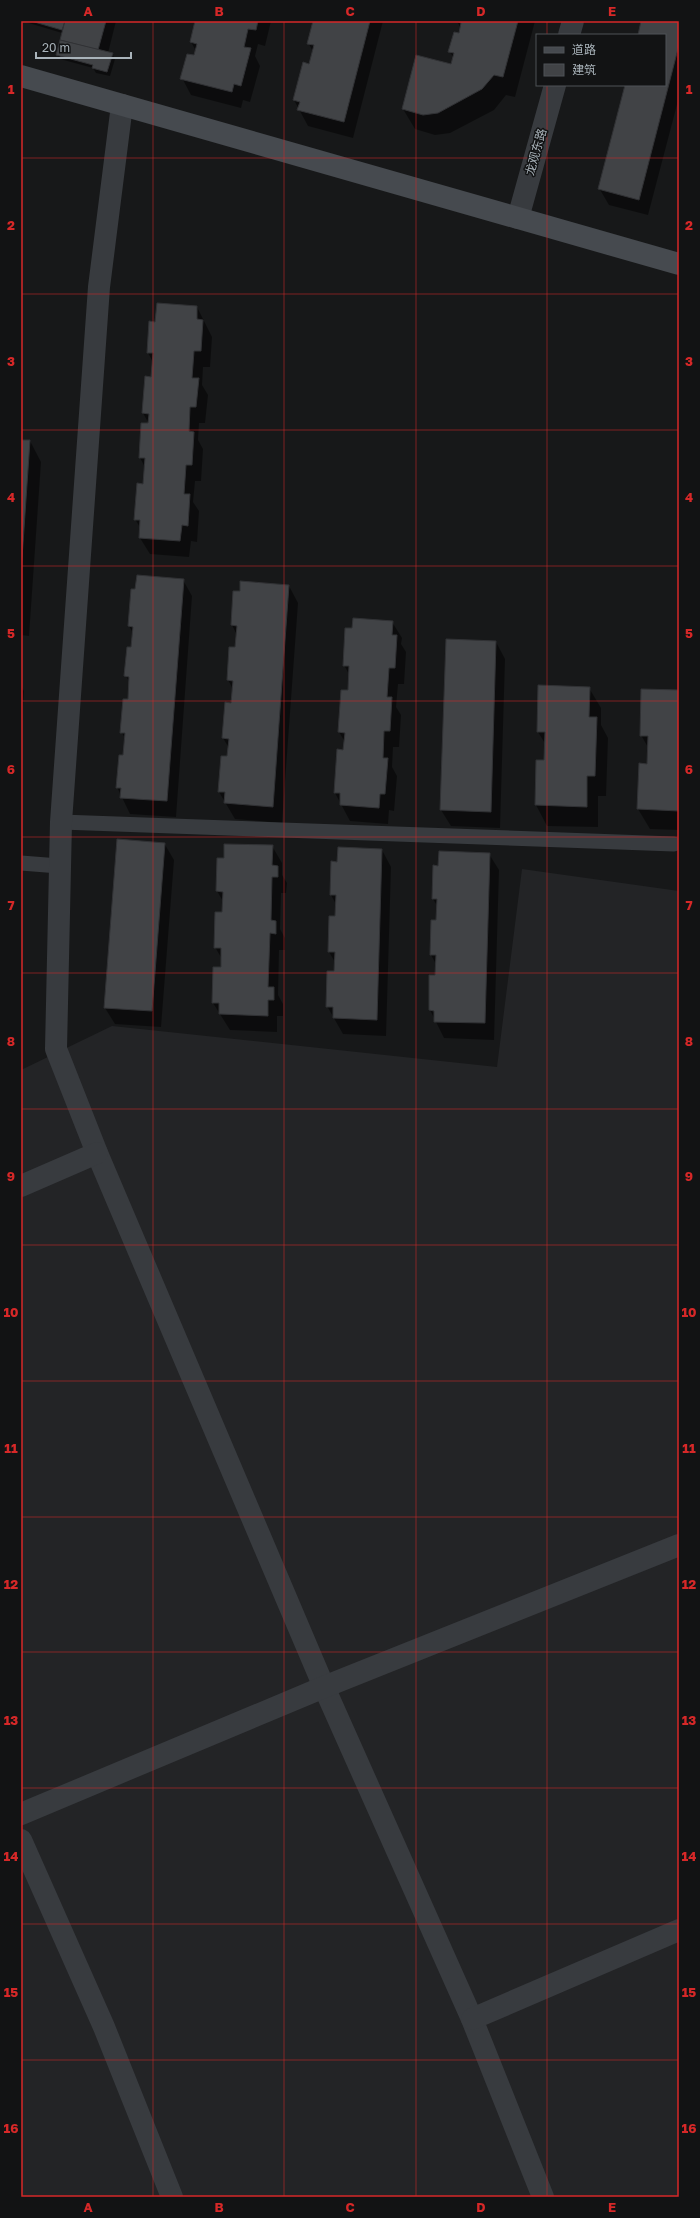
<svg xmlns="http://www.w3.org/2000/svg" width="700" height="2218" viewBox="0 0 700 2218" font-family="'Golos Text','Noto Sans SC',sans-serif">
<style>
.built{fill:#232426}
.shadow{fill:#0007}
.building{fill:#414346;stroke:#313235}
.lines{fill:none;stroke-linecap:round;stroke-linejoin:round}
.service{stroke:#383b3f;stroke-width:15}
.minor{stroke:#383b3f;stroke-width:22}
.tertiary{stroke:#383b3f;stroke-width:22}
.secondary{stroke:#464a4f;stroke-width:22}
.grid{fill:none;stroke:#d62828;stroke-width:1;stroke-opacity:0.55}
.labels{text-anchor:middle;stroke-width:3;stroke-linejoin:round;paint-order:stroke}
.street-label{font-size:12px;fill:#a9b3ba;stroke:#121314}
.neatline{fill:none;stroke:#d62828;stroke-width:1.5}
.grid-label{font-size:13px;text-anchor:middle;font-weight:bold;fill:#d62828}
</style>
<rect width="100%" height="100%" fill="#171819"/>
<polygon class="built" points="522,869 679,891 679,2197 21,2197 21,1070 112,1026 497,1067"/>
<g class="shadow">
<polygon points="22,21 116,21 108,53 112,54 115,59 110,76 96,73 93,68 60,59 57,55 62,33"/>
<polygon points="196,21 271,21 265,46 258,44 255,56 260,66 250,102 243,100 241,108 191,95 182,78 195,56 196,51 191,42"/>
<polygon points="314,21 383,21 353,138 308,126 294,100 310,65 313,52 309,44"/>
<polygon points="457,21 535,21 515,97 506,95 494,110 450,133 435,135 415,129 403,109 452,65 454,58 449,51 461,29"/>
<polygon points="642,21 679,21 679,97 648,215 609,205 599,188 626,85 665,85 665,35 639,35"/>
<polygon points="197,307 212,337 210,367 203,367 202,385 208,395 205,423 199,423 198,440 203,449 201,481 195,481 193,502 199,511 197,542 191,541 189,557 150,554 140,538 141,529 135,519 144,485 145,467 140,458 149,424 143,413 152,378 153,362 148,353 156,323"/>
<polygon points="21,441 30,441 41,462 29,636 21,635"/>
<polygon points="183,580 192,596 176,817 130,814 117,787 126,740 122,733 128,701 130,683 126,676 133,633 129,626"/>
<polygon points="289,586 298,603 282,823 235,819 219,792 229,748 223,738 232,704 233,689 228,680 237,635 232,625 234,592"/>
<polygon points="392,622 402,638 401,644 406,652 404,684 398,684 396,707 401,715 399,747 393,747 392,767 397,776 394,811 389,810 388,824 350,821 335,793 345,742 339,732 349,691 350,676 344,665"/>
<polygon points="496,642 505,659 500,828 451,826 441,810"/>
<polygon points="21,686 24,691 22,721 21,721"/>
<polygon points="589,688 601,708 601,725 608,738 606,796 598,796 598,827 547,826 536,805 537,761 545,762 546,745 538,732"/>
<polygon points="679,691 679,830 650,829 638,809 648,765 649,749 641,735"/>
<polygon points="164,843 174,860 161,1027 115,1024 105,1008"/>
<polygon points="272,846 282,863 282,875 287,883 286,893 281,893 280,929 285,938 285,950 279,950 278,995 283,1004 283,1016 277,1016 277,1032 230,1030 213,1003 222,968 222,959 215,947 223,913 224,903 217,891 225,859"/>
<polygon points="382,850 391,867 386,1036 343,1034 327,1006 335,962 329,952 337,906 331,895 332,863 338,863"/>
<polygon points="489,854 499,870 494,1040 444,1038 430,1010 436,976 436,964 431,955 438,907 433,899 439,867"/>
</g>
<g class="building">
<polygon points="31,21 65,21 62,30"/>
<polygon points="65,21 106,21 98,50 60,40"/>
<polygon points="195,21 258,21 256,30 248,29 244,47 251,48 241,86 234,84 232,92 180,79 187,54 194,55 197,44 190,42"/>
<polygon points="313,21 370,21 344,122 297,110 300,102 293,100 303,62 309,64 314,45 307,44"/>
<polygon points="456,21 518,21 503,77 494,75 482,89 438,113 423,115 402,109 416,55 451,64 454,53 448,52 454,32 459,33 461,23"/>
<polygon points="641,21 679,21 679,45 639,200 598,189 625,85 665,85 665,35 638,35"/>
<polygon points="60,40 113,53 107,72 92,68 93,65 56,55"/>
<polygon points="157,303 197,306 197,319 203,320 201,351 194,351 192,378 199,378 196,407 190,407 189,431 194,432 192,465 186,465 184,494 190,494 188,526 182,525 180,541 139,538 140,520 134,520 137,483 143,484 145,458 139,458 141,423 148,423 149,414 142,413 145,376 151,377 153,353 147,353 149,321 155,322"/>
<polygon points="21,440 30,440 21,573"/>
<polygon points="137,575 184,579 167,801 120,798 121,788 116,788 119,755 123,755 125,733 120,733 123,699 128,699 129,677 124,676 127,647 131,647 133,627 128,626 131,589 135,589"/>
<polygon points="240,581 289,585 273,807 224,803 225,792 218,792 221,756 227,756 229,739 222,738 225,702 231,703 233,681 227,680 229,647 235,647 237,626 231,625 233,591 240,591"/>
<polygon points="353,618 393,621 392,635 397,635 395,668 389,668 387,697 392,697 390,731 384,731 383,758 388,758 385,794 380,794 379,808 340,805 340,793 334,793 337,749 343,750 345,733 338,732 341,690 348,690 349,666 343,666 345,628 352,628"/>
<polygon points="446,639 496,641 491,812 440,810"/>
<polygon points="538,685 590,687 589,717 597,717 595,776 587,776 587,807 535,805 536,760 544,760 545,732 537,732"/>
<polygon points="641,689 679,690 679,811 637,809 639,763 647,764 648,736 640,736"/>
<polygon points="117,839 165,843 152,1011 104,1008"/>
<polygon points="224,844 273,845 272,865 278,866 278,877 272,877 271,920 276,921 276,934 270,933 268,987 274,987 274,1000 268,1000 268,1016 219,1014 219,1003 212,1003 213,967 221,967 221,948 214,948 215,912 222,912 223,892 216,891 217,858 224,858"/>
<polygon points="338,847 382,849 377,1020 333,1018 333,1007 326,1007 327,971 334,971 335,952 328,952 329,916 335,916 336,895 330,895 331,861 337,862"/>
<polygon points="439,851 490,853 485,1023 434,1022 434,1011 429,1010 429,975 435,975 436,955 430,955 431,920 436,920 437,899 432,899 433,865 438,866"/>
</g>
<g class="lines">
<g class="service">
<polyline points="61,822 674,844"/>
<polyline points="21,863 59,866"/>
</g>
<g class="minor">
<polyline points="122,105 99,287 61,822 56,1049 97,1153 324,1687 472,2019 543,2197"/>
<polyline points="21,1186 97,1153"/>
<polyline points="21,1814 324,1687 679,1545"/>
<polyline points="21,1840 104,2027 172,2197"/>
<polyline points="472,2019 679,1930"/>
</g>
<g class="tertiary">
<polyline points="569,35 573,21"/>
<polyline points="518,218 555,85"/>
</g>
<polyline class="secondary" points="21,76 679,264"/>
</g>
<path class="grid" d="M 153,21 L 153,2197M 284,21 L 284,2197M 416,21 L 416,2197M 547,21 L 547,35M 547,85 L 547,2197M 21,158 L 679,158M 21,294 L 679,294M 21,430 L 679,430M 21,566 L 679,566M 21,701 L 679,701M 21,837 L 679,837M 21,973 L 679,973M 21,1109 L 679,1109M 21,1245 L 679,1245M 21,1381 L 679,1381M 21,1517 L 679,1517M 21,1652 L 679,1652M 21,1788 L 679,1788M 21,1924 L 679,1924M 21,2060 L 679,2060"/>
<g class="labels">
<g class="street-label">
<text transform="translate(536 152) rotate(-74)" y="4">龙观东路</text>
</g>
</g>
<rect width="700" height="2218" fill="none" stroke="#121314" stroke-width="44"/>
<rect x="536" y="34" width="130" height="52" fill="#121314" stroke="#4e5356"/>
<rect x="544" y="47" width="20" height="6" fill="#464a4f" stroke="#4e5356"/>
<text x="572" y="54" font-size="12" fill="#a9b3ba">道路</text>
<rect x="544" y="64" width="20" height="12" fill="#414346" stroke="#4e5356"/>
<text x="572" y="74" font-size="12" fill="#a9b3ba">建筑</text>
<path d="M36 52v6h95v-6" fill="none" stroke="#a9b3ba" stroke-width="2"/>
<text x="42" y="52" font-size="12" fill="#a9b3ba" stroke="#121314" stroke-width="3" paint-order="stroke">20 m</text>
<rect x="22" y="22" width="656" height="2174" class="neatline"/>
<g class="grid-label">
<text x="88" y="16">A</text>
<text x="219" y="16">B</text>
<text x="350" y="16">C</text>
<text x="481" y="16">D</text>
<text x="612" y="16">E</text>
<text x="11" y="94">1</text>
<text x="689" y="94">1</text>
<text x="11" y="230">2</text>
<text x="689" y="230">2</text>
<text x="11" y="366">3</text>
<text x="689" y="366">3</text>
<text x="11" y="502">4</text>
<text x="689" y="502">4</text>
<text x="11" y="638">5</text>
<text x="689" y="638">5</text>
<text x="11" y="774">6</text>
<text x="689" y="774">6</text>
<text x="11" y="910">7</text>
<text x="689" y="910">7</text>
<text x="11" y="1046">8</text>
<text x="689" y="1046">8</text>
<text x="11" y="1181">9</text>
<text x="689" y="1181">9</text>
<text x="11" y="1317">10</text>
<text x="689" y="1317">10</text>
<text x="11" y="1453">11</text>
<text x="689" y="1453">11</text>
<text x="11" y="1589">12</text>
<text x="689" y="1589">12</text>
<text x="11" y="1725">13</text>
<text x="689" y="1725">13</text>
<text x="11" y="1861">14</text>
<text x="689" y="1861">14</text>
<text x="11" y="1997">15</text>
<text x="689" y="1997">15</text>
<text x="11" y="2133">16</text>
<text x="689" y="2133">16</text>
<text x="88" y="2212">A</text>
<text x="219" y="2212">B</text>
<text x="350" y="2212">C</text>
<text x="481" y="2212">D</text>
<text x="612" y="2212">E</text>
</g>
</svg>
